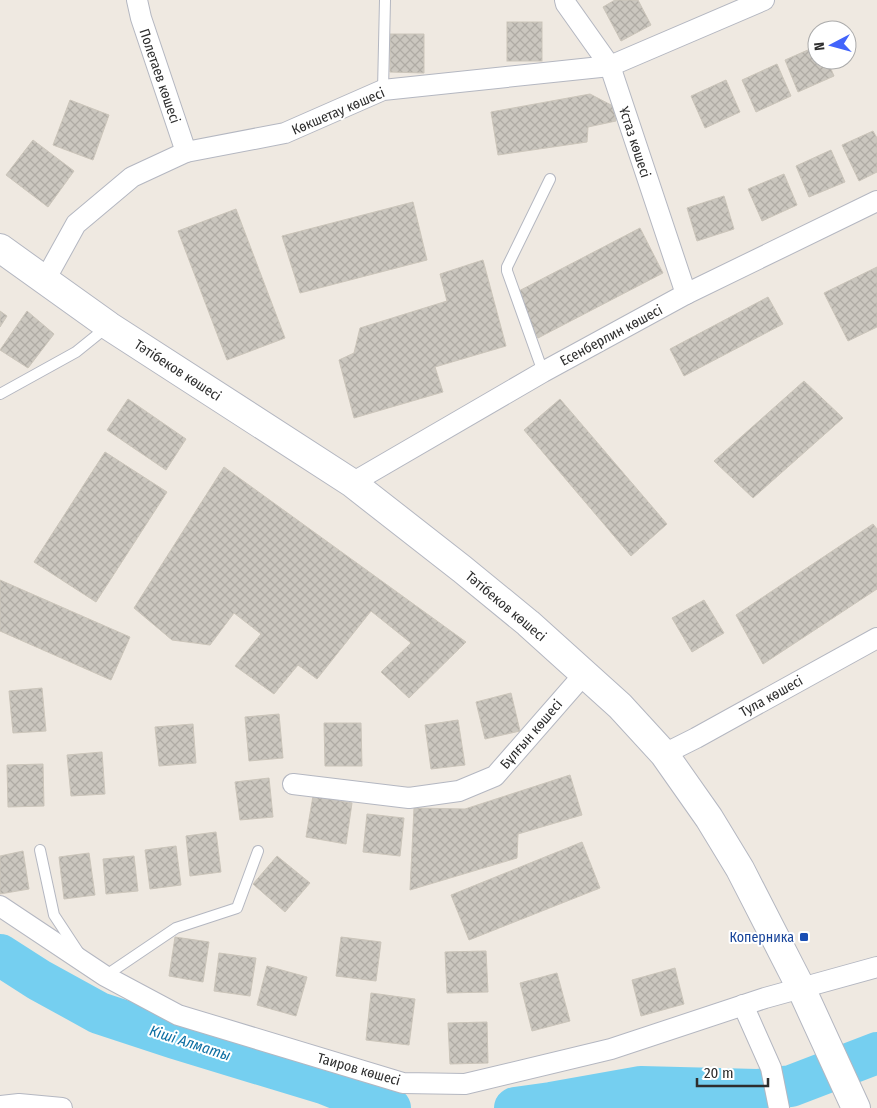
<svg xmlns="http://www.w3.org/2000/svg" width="877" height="1108" viewBox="0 0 877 1108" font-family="'Fira Sans Condensed',sans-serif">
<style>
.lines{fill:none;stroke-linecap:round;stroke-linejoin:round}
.river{stroke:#75cff0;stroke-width:42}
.building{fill:url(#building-cross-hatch);stroke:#cbc5ba}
.lane-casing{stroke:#b4b7c1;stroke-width:12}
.street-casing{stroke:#b4b7c1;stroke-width:22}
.secondary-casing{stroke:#b4b7c1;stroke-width:30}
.lane{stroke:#fff;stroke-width:10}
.street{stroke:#fff;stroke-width:20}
.secondary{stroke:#fff;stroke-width:28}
.transit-dot{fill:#1a4fb4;stroke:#fff;stroke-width:2}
.labels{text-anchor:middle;stroke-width:4;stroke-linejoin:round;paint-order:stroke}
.street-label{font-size:14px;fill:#2e2e2e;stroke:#fff}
.transit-label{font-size:14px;fill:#164399;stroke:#fff;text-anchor:end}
.water-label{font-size:15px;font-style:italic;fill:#0d6fa3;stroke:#fff}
</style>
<defs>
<pattern id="building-cross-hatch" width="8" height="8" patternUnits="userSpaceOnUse" patternTransform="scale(1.25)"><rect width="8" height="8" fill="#cbc7bf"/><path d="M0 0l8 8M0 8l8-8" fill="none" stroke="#afaba4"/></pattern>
</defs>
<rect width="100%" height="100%" fill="#efe9e1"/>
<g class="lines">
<g class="river">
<polyline points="0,955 39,980 99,1013 175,1038 326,1084 383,1107 390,1108"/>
<polyline points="515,1108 551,1103 641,1087 757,1090 791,1086 877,1053"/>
</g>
</g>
<g class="building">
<polygon points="615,0 638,0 651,25 621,41 603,7"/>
<rect x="507" y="22" width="35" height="39"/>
<polygon points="390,34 424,34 424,73 390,72"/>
<polygon points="817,46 817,60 827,60 834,76 798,92 785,60"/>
<polygon points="777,64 791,96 756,112 742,80"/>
<polygon points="726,80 740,112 705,128 691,96"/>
<polygon points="590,94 613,106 616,121 588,127 587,142 498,155 491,112"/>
<polygon points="70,100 109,115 93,160 53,145"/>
<polygon points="873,131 877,138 877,172 859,181 842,145"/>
<polygon points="33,140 74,171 48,207 6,175"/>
<polygon points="831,150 845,182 809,197 796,166"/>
<polygon points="784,174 797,205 762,221 748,189"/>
<polygon points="724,196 734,229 697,241 687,208"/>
<polygon points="413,202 427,260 300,293 282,236"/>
<polygon points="236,209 285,338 227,360 178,231"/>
<polygon points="640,228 663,273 538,338 515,293"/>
<polygon points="483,260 506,346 435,367 443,392 354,418 339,360 354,353 360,328 447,301 440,274"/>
<polygon points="877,267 877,327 848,341 824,293"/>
<polygon points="768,297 783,324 684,376 670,349"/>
<polygon points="0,311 7,316 0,327"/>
<polygon points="27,311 54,334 28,368 0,350"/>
<polygon points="804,381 843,418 753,498 714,461"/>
<polygon points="128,399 186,439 166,470 107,430"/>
<polygon points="560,399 667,524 631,556 524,430"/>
<polygon points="105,452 167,492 96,602 34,562"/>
<polygon points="224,467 466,642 409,698 381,672 411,643 371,611 317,679 298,665 274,694 235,666 261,634 234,613 210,645 172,640 134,608"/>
<polygon points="873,524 877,529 877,589 763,664 736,615"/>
<polygon points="0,580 130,637 111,680 0,631"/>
<polygon points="704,600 724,633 692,652 672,618"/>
<polygon points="42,688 46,731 13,733 9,691"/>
<polygon points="511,693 520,731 485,739 476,702"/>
<polygon points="279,714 283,758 249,761 245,717"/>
<polygon points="458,720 465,765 431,769 425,725"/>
<polygon points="324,723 361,723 362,766 325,766"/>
<polygon points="193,724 196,763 159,766 155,727"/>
<polygon points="102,752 105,794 71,796 67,755"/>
<polygon points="43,764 44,806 8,807 7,765"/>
<polygon points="570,775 582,815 518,834 517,858 410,890 414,808 465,809"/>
<polygon points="269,778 273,817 240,820 235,782"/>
<polygon points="313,796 352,803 346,844 306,837"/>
<polygon points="367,814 404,818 400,856 363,852"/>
<polygon points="216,832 221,872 190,876 186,836"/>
<polygon points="582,842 600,888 469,940 451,895"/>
<polygon points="176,846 181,885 150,889 145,850"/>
<polygon points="23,851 29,889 0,894 0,856"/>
<polygon points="89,853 95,895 64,899 59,857"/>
<polygon points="134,856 138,891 106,894 103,859"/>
<polygon points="277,856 310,883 285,912 253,884"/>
<polygon points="175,937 209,942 203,982 169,976"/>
<polygon points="341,937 381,942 376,981 336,976"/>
<polygon points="486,951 488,992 447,993 445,952"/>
<polygon points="219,953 256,958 250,996 214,991"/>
<polygon points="267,966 307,977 296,1016 257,1005"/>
<polygon points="675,968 684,1004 641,1016 632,980"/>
<polygon points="557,973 570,1021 532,1031 520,983"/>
<polygon points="371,993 415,999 409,1045 366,1040"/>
<polygon points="487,1022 488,1063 450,1064 448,1023"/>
</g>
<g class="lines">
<defs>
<g id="lane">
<polyline points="383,90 385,0"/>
<polyline points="543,372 507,271 507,267 550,179"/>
<polyline points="0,394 76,352 107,327"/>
<polyline points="40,850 54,915 79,953"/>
<polyline points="105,976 176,928 237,908 258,851"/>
</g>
<g id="street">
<polyline points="137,0 141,18 186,152"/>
<polyline points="565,0 566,4 610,66 686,294"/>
<polyline points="45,280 76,224 132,177 186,152 285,133 383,90 610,66 764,0"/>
<polyline points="352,483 543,372 686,294 877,201"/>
<polyline points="664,754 696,738 877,638"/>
<polyline points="293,784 409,798 459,791 495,776 585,673"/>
<polyline points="0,906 105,976 178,1015 403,1083 465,1084 611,1049 765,998 877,967"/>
<polyline points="743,1005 771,1068 779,1108"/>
<polyline points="0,1106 19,1104 62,1108"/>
</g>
<polyline id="secondary" points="0,248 109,326 352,483 462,569 528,623 620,706 664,754 709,818 740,869 801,988 856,1108"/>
</defs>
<use href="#lane" class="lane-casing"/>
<use href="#street" class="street-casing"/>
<use href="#secondary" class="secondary-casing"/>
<use href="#lane" class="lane"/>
<use href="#street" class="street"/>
<use href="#secondary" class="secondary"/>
</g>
<rect class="transit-dot" x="799" y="932" width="10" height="10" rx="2.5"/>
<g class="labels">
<g class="street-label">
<text transform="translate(160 76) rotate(71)" y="5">Полетаев көшесі</text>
<text transform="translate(338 111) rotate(-23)" y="5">Көкшетау көшесі</text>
<text transform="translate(635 142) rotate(72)" y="5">Ұстаз көшесі</text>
<text transform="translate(611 335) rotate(-28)" y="5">Есенберлин көшесі</text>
<text transform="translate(178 370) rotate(33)" y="5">Тәтібеков көшесі</text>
<text transform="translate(506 606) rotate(40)" y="5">Тәтібеков көшесі</text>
<text transform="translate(771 696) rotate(-29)" y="5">Тула көшесі</text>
<text transform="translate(531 734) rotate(-49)" y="5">Бұлғын көшесі</text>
<text transform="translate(359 1069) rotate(16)" y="5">Таиров көшесі</text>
</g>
<g class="transit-label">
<text x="794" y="942">Коперника</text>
</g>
<g class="water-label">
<text transform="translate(190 1043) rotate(18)" y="5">Кіші Алматы</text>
</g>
</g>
<g transform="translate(832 45) rotate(264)"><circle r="24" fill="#ffffff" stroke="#ababab"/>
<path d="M0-4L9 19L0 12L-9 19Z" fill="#4264fb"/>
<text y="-8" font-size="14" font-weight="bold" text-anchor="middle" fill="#2e2e2e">N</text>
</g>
<path d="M697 1078v8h71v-8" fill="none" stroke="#2e2e2e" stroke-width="2.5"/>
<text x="704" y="1078" font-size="15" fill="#2e2e2e" stroke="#ffffff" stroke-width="4" paint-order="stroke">20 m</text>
</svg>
